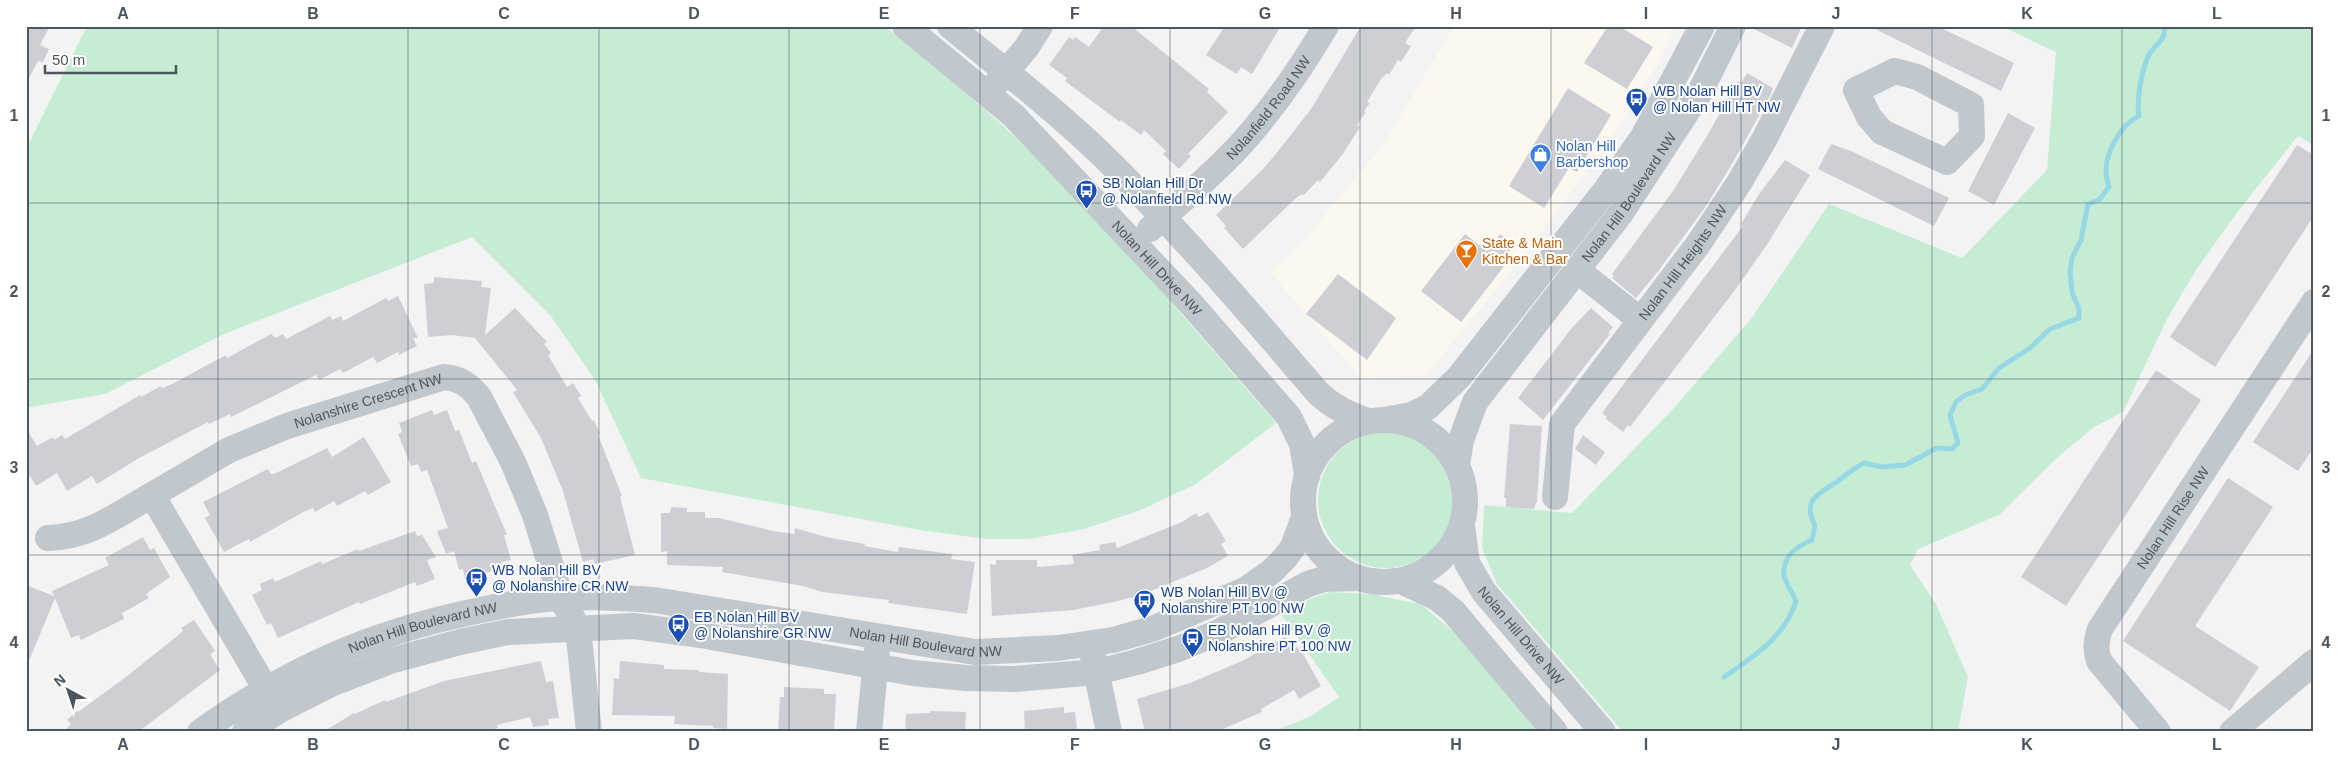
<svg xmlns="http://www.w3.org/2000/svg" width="2340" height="758" viewBox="0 0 2340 758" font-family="Arial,sans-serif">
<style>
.commercial{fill:#fcf8ef}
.green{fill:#c6edd4}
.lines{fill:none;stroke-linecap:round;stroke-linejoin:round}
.stream{stroke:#97d8e5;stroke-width:5}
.building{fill:#cdcfd4}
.minor{stroke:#c0c7cd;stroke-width:26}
.grid{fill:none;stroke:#4c565e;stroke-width:1;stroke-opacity:0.55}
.labels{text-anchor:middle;stroke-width:4;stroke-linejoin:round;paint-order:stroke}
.transit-label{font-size:14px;fill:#164399;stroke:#fff;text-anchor:start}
.street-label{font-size:14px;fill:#4c565e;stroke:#fff}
.shop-label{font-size:14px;fill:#366cbe;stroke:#fff;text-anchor:start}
.food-label{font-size:14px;fill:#c56008;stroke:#fff;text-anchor:start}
.neatline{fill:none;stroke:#4c565e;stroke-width:2}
.grid-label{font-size:16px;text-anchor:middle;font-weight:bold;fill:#4c565e}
</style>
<rect width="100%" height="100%" fill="#f4f3f3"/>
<polygon class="commercial" points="1454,26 1676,26 1657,65 1609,141 1521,259 1425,376 1361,378 1270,272 1303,242 1384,144"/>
<g class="green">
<path d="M 87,26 L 885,26 C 939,70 993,114 1042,163 C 1125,245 1199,335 1276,423 L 1196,484 L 1141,510 L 1084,529 L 1028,539 L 986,539 L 920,530 L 641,478 L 595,380 L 550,315 L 472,237 L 224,334 L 105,394 L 26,408 L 26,149 Z"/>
<polygon points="2001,26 2314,26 2314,145 2298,136 2239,210 2196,270 2167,319 2123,412 2094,427 2058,457 1999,515 1918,549 1910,565 1936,604 1968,677 1958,732 1623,732 1497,584 1482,548 1484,505 1572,513 1673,409 1751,319 1829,204 1962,258 2047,170 2056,52"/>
<circle cx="1386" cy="500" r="68"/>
<polygon points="1331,592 1370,594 1421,604 1457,635 1538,732 1273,732 1311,716 1339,697 1281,614 1312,598"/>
</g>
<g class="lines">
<path class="stream" d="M 1724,677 C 1753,657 1785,637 1796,601 C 1793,593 1785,583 1784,575 C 1782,557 1797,546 1812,540 L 1815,525 C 1801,500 1820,493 1838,481 C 1847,474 1854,468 1864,463 L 1882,467 L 1905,465 L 1937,448 L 1952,449 L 1958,443 L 1950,415 L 1956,402 L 1965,395 L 1982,389 L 1999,368 L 2030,348 L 2050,329 L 2079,318 L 2079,309 L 2072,292 L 2070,272 L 2072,258 L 2081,240 L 2088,204 L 2099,200 L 2109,187 C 2108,183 2106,177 2106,172 C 2105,153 2122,123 2139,116 C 2136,101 2142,67 2150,53 C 2156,44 2167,39 2164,26"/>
</g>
<g class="building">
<polygon points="26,26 50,26 40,45 49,49 43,62 38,61 26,84"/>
<polygon points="1104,26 1131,26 1209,89 1207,92 1228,112 1188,154 1191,156 1179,169 1163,154 1166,151 1144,130 1141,135 1121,120 1120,122 1065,81 1067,78 1049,65 1069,37 1073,40 1075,37 1089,47"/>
<polygon points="1225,26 1281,26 1252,74 1241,67 1237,74 1206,55"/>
<polygon points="1361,26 1416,26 1405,43 1411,46 1401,62 1398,60 1389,75 1387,73 1381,79 1367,102 1370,103 1364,111 1366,112 1357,125 1360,127 1342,155 1320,182 1318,180 1304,195 1302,194 1296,198 1243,249 1224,228 1226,226 1216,215 1264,168 1279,150 1311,109"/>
<polygon points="1608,26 1619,26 1653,47 1627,89 1584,63"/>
<polygon points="1748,26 1802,26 1792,48"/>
<polygon points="1869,26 1937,26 2014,63 2001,91"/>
<polygon points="1747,73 1773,88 1770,96 1732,164 1706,206 1659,270 1636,298 1612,278 1614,276 1612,274 1673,191 1707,136 1738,81 1741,83"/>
<polygon points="1568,88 1611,115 1577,172 1569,168 1544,208 1509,186"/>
<polygon points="2008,113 2035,128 1994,205 1968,191"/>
<polygon points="1831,144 1851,151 1949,198 1934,226 1818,169"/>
<polygon points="2297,145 2314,155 2314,219 2311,220 2215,367 2170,337"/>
<polygon points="1785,160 1810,175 1768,243 1738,286 1630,427 1628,425 1623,432 1606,419 1607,417 1602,413 1743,226 1741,224 1759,194"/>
<polygon points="1465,234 1487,251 1500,234 1514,245 1502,261 1505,264 1502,269 1461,322 1421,291"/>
<polygon points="1338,274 1396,318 1367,360 1306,314"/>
<polygon points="434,277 482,281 481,287 491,288 485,335 515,308 547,342 544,344 551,353 548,355 567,387 573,383 581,396 578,398 592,421 594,420 600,434 598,435 622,496 620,497 635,555 595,564 593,559 583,562 563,491 541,438 513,392 517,390 475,338 452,335 428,337 424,284 434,283"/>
<polygon points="398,296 418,338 413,338 417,346 399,355 398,352 377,363 373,357 343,373 340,369 319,380 316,375 231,417 230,414 209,424 208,422 139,458 97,484 92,476 67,491 57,473 36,486 26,470 26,428 37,446 53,437 54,440 62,435 65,439 140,395 141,397 161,386 162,388 172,384 226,355 227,358 271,334 276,338 283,334 286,339 330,316 332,320 341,316 343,321 386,298 388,301"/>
<polygon points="1591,308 1613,327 1608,333 1610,334 1543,420 1518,398 1571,329"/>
<polygon points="2314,349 2314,447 2298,471 2253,442"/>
<polygon points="2156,370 2201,400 2066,606 2021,577"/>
<polygon points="432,410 434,415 447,410 455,431 459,430 472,463 476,461 507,535 504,535 511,560 502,562 503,568 465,579 463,569 459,570 454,551 446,554 437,531 448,528 427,470 421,472 418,464 411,466 398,434 402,432 399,423"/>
<polygon points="1510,424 1542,426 1537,501 1534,509 1506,507 1506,498 1504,498"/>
<polygon points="1583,435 1605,452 1596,465 1575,449"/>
<polygon points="364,437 391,482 368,495 365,491 337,506 334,501 315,512 313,508 305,511 250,542 249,539 224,552 205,518 210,515 203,502 268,469 271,474 274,474 327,448 332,457"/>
<polygon points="2228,478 2273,507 2195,626 2259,667 2230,711 2123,641"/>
<polygon points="671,507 687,508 687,512 705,512 705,518 719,518 773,531 794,534 795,528 826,537 865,544 864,546 898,552 899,547 952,554 951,559 975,562 967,614 888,603 889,600 822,592 803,586 722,572 723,567 667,565 667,551 661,552 661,513 670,513"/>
<polygon points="1208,512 1226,541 1221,544 1228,556 1207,568 1141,595 1114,602 1073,610 992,616 990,564 996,565 996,560 1037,560 1037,567 1074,564 1072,555 1100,550 1099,545 1115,542 1117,548 1182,522 1196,513 1199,517"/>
<polygon points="415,531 417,536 422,535 436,557 427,560 435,579 417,586 415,582 360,604 359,602 278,638 271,623 267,625 252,595 262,590 260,584 273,578 275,582 321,561 322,564 358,549 359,551"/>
<polygon points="143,537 150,550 154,548 170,577 146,594 149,598 122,613 124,619 81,640 79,635 71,638 55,598 26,668 26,585 54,596 52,591 109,565 105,558"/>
<polygon points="194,620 215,651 210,654 220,670 138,732 63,732 71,724 67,720 77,711 78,712 126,677 176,637 183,631 181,628"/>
<polygon points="1285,637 1293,649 1297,647 1302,652 1321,686 1299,699 1294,690 1261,709 1262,712 1216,732 1145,732 1137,699 1190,683 1242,661"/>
<polygon points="541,661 546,682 553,681 559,718 548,719 549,725 533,727 530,717 497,725 498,728 482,732 323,732 354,713 355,714 385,700 386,702 444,681"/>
<polygon points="620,661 664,665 664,669 699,670 699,672 728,674 727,729 713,728 713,726 674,724 675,716 612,715 614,678 619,679"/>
<polygon points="784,687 824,689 824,694 836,694 834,732 778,732 780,697 784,697"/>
<polygon points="1064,707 1064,713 1075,712 1077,730 1025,732 1024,711"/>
<polygon points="930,711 966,712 965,732 905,732 906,714 930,713"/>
</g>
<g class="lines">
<g class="minor">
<path id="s1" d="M 905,26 L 1014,116 L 1193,306 L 1289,417 L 1302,444 L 1307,475"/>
<path d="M 950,26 C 1001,68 1053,108 1101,154 C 1178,229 1248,311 1318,393 C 1333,407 1348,414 1368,421"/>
<polygon points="1895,71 1917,77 1971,105 1972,136 1947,162 1882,132 1869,117 1856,90"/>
<polyline points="995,85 1027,47 1040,26"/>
<path id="s2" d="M 1150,229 C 1181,201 1214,174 1242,143 C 1274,107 1302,67 1326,26"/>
<polyline points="1577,270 1639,319"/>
<polyline points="1389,419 1412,415 1428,407 1459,377 1605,191 1643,137 1702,26"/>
<circle cx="1384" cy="501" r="81"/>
<path id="s3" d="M 1457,464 L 1461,440 L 1475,402 L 1621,213 L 1700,92 L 1733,26"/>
<path id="s4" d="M 1555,497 L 1562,424 L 1699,243 L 1739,183 L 1765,138 L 1822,26"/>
<path id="s5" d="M 1462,526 L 1467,563 L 1484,592 L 1603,732"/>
<path d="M 48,538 C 89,537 117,515 152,495"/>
<polyline points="1401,581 1437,598 1453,611 1555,732"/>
<polyline points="1093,656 1109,732"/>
<path id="s6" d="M 274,703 L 152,495 L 229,450 L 287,426 L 444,377 C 461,379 468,384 479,397 L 513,462 L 535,515 L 561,598 L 578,628 L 589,732"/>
<path id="s7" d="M 200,732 C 289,669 370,633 476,611 C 505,605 534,599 563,598 C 593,596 624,598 654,600 L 975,652 L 1058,648 L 1113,640 L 1152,629 L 1245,590 L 1271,572 L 1285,558 L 1293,547 L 1304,517"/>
<polyline points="245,732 278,711 333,683 390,661 460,642 508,632 634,626 701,635 913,673 966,678 1014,679 1097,672 1137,662 1178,649 1219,632 1308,584 1324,579 1358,578"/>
<polyline points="869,732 877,648"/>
<path id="s8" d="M 2158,732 L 2099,661 C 2095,649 2096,641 2100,629 L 2314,302"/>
<polyline points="2232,732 2314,662"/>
</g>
</g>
<path class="grid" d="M 218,26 L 218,732M 408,26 L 408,732M 599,26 L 599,732M 789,26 L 789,732M 980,26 L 980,732M 1170,26 L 1170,732M 1360,26 L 1360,732M 1551,26 L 1551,732M 1741,26 L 1741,732M 1932,26 L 1932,732M 2122,26 L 2122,732M 26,203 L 2314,203M 26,379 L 2314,379M 26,555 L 2314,555"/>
<defs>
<symbol id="bus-pin" viewBox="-11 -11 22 30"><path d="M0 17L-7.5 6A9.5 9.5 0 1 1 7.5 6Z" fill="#1a4fb4" stroke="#fff"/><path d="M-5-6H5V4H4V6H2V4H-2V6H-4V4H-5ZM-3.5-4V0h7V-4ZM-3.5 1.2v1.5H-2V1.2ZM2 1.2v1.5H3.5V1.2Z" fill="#fff"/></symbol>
<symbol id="shop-pin" viewBox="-11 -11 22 30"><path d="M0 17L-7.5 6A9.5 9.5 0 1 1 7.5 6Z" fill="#3f7fe0" stroke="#fff"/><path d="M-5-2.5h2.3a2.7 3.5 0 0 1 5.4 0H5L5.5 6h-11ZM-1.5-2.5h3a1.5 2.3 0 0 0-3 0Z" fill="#fff"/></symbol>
<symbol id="bar-pin" viewBox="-11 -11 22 30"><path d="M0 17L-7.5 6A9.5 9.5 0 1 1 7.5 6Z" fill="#e8710a" stroke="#fff"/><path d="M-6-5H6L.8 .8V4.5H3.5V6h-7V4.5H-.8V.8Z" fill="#fff"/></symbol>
</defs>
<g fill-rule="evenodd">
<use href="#bus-pin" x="1624" y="86" width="25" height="34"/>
<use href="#shop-pin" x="1528" y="142" width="25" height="34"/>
<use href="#bus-pin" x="1074" y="178" width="25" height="34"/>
<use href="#bar-pin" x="1454" y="238" width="25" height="34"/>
<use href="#bus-pin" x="464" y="566" width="25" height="34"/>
<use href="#bus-pin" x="1132" y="588" width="25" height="34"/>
<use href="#bus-pin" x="666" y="612" width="25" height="34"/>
<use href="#bus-pin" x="1180" y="626" width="25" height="34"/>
</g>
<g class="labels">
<g class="transit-label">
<text x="1653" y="96">WB Nolan Hill BV<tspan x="1653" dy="16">@ Nolan Hill HT NW</tspan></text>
<text x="1102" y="188">SB Nolan Hill Dr<tspan x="1102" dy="16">@ Nolanfield Rd NW</tspan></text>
<text x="492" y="575">WB Nolan Hill BV<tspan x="492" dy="16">@ Nolanshire CR NW</tspan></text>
<text x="1161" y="597">WB Nolan Hill BV @<tspan x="1161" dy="16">Nolanshire PT 100 NW</tspan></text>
<text x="694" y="622">EB Nolan Hill BV<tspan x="694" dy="16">@ Nolanshire GR NW</tspan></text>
<text x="1208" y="635">EB Nolan Hill BV @<tspan x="1208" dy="16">Nolanshire PT 100 NW</tspan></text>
</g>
<g class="street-label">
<text dy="5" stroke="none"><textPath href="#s2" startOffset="170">Nolanfield Road NW</textPath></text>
<text dy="5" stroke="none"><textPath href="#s3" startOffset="321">Nolan Hill Boulevard NW</textPath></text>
<text dy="5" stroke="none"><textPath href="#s4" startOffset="275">Nolan Hill Heights NW</textPath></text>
<text dy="5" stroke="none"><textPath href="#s1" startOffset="350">Nolan Hill Drive NW</textPath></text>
<text dy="5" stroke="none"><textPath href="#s6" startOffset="478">Nolanshire Crescent NW</textPath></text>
<text dy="5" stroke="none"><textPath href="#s8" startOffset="258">Nolan Hill Rise NW</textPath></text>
<text dy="5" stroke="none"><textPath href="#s7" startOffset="248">Nolan Hill Boulevard NW</textPath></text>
<text dy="5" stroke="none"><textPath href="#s5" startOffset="128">Nolan Hill Drive NW</textPath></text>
<text dy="5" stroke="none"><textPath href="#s7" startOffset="758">Nolan Hill Boulevard NW</textPath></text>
</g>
<g class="shop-label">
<text x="1556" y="151">Nolan Hill<tspan x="1556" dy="16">Barbershop</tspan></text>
</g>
<g class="food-label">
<text x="1482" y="248">State &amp; Main<tspan x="1482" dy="16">Kitchen &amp; Bar</tspan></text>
</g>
</g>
<rect width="2340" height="758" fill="none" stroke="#ffffff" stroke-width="55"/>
<g transform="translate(68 690) rotate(320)" stroke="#ffffff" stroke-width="4" paint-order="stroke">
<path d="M0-4L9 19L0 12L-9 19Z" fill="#4c565e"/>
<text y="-8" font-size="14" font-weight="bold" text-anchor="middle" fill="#4c565e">N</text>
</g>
<path d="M45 65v8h131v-8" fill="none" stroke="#4c565e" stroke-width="2.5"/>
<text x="52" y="65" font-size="15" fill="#4c565e" stroke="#ffffff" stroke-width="4" paint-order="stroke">50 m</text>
<rect x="28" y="28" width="2284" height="702" class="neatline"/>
<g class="grid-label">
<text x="123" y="19">A</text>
<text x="313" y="19">B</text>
<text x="504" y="19">C</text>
<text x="694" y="19">D</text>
<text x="884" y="19">E</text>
<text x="1075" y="19">F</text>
<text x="1265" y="19">G</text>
<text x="1456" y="19">H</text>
<text x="1646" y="19">I</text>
<text x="1836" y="19">J</text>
<text x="2027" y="19">K</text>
<text x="2217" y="19">L</text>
<text x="14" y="121">1</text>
<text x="2326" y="121">1</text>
<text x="14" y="297">2</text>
<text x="2326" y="297">2</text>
<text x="14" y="473">3</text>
<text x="2326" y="473">3</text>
<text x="14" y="648">4</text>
<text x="2326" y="648">4</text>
<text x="123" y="750">A</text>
<text x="313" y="750">B</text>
<text x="504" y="750">C</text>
<text x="694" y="750">D</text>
<text x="884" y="750">E</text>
<text x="1075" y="750">F</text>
<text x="1265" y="750">G</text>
<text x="1456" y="750">H</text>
<text x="1646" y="750">I</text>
<text x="1836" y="750">J</text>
<text x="2027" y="750">K</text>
<text x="2217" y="750">L</text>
</g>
</svg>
